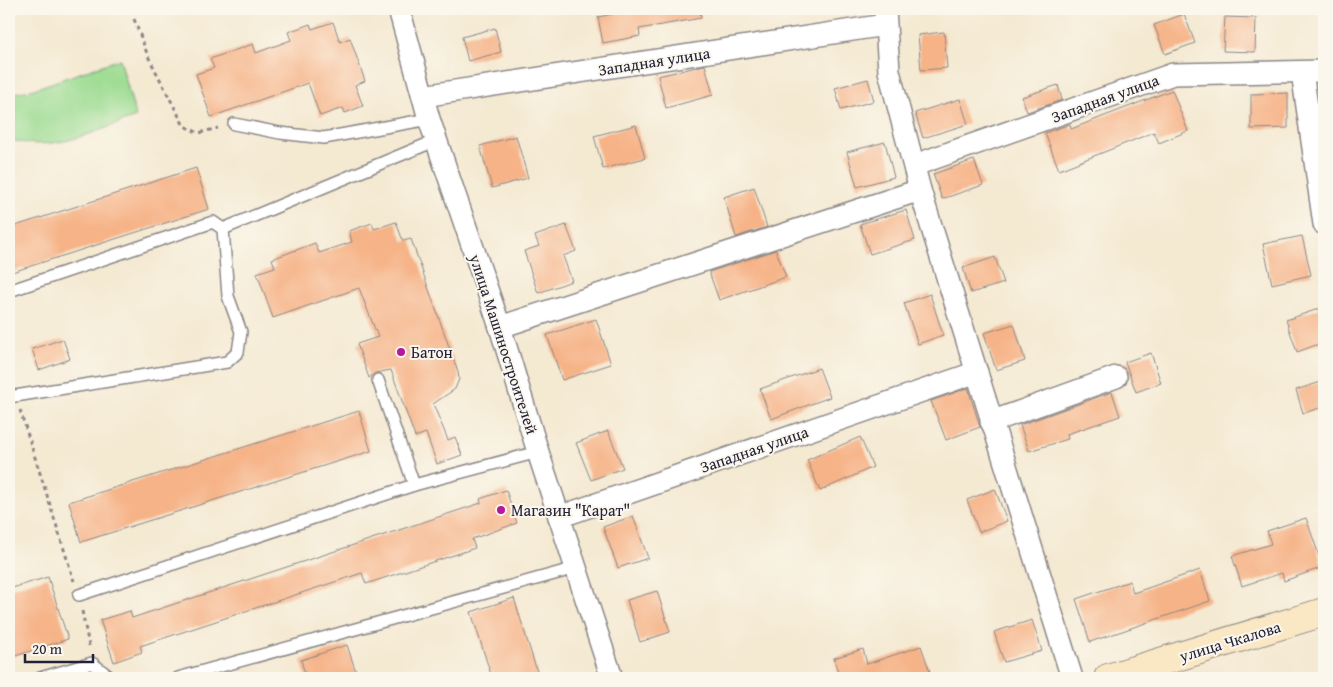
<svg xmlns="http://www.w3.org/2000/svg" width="1333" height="687" viewBox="0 0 1333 687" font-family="'Gentium Book Plus',serif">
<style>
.green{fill:#9bdb91;stroke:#5e7e66}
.building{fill:#f6b387}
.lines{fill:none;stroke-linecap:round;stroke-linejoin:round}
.service-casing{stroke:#8b8686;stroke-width:14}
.minor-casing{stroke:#8b8686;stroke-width:24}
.secondary-casing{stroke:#8b8686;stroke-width:30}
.path{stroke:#8b8686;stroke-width:3;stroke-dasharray:4 4;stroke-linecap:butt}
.service{stroke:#fff;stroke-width:11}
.minor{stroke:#fff;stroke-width:21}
.secondary{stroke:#fae7c3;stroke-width:28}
.poi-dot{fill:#b5179e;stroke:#fbf7ec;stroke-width:2}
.labels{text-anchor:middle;stroke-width:4;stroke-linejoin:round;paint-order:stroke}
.street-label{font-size:16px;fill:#22223b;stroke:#fbf7ec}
.poi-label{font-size:16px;fill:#22223b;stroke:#fbf7ec;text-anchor:start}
</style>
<rect width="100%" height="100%" fill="#fbf7ec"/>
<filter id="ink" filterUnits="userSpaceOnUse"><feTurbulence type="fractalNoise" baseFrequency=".02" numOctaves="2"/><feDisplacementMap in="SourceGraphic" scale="10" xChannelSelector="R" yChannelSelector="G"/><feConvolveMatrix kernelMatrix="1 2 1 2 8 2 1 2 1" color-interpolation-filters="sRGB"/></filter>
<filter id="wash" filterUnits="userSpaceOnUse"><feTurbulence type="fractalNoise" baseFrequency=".0096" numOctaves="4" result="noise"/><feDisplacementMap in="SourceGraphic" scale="20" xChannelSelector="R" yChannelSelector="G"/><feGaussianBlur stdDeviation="1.12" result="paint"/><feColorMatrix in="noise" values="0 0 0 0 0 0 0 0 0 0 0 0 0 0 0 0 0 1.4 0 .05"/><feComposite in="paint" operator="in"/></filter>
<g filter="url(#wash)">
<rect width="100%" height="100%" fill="#f4e9d1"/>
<path class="green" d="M 120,59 L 136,117 C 95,131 52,154 9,139 L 9,94 L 31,90 Z"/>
<g id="blocks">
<g class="building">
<polygon points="638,9 700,9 701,18 639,29 640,36 603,43 598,17"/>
<polygon points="1184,14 1195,43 1165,54 1154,25"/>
<polygon points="1225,17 1256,18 1255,52 1223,51"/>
<polygon points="333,22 340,42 350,38 365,81 355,85 363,106 345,113 343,108 320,116 308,83 211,117 196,74 214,68 210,59 253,44 256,53 291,40 288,32 310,24 312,29"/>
<polygon points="495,28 501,52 468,61 462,37"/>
<polygon points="944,32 947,68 921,70 918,35"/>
<polygon points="705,65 713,95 666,108 658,76"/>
<polygon points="868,79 874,101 841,110 835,88"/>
<polygon points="1058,85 1062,100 1027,112 1022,97"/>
<polygon points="1172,90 1188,131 1159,143 1154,132 1059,170 1045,133 1070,124 1071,129"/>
<polygon points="1288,93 1288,128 1251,129 1251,94"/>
<polygon points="960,99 968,124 923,138 915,113"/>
<polygon points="636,125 645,158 603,169 594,136"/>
<polygon points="516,136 528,178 492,188 480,146"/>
<polygon points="885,142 894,177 857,187 847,152"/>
<polygon points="974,160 983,185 942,199 933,174"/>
<polygon points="196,168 209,209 9,273 9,228"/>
<polygon points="754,187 767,227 736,237 724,197"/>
<polygon points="906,210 915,240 870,254 860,224"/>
<polygon points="396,222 403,241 411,239 458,372 459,379 455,389 433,404 448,440 455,437 462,455 437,464 426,433 415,437 391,370 375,373 369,378 357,344 378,337 359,288 273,318 257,273 275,267 272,259 315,243 319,253 352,242 349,231 372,223 374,229"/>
<polygon points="566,225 576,251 563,256 572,281 538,293 524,251 539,246 535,236"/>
<polygon points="1302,236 1311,275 1272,284 1263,244"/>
<polygon points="776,250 786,277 719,300 709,272"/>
<polygon points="995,257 1004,283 971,293 963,268"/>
<polygon points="930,294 943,335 918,344 904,303"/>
<polygon points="1324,307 1324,342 1297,352 1286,320"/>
<polygon points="596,319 611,364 562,380 547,335"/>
<polygon points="1014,324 1025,361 996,370 984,333"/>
<polygon points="63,339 70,359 39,370 32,349"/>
<polygon points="1151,353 1161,383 1136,392 1125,362"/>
<polygon points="819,368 830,397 771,419 760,389"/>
<polygon points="1324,381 1324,407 1303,413 1296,390"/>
<polygon points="968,388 980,427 946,440 931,401"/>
<polygon points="1112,392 1120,416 1067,434 1068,439 1029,451 1020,425"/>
<polygon points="359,411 371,451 81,542 69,502"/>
<polygon points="608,431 623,468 591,480 576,443"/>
<polygon points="860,437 873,467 820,491 807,460"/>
<polygon points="995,489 1007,521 979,532 967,500"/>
<polygon points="506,490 517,523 472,539 475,548 366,584 362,573 140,646 142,652 114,662 100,620 130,611 132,618 481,503 480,499"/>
<polygon points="633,516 648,558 618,568 603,527"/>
<polygon points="1306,518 1323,567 1284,581 1282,573 1242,586 1232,556 1271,544 1267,531"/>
<polygon points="1200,570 1210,601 1090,642 1076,599 1130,581 1133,593"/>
<polygon points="48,577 68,639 9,658 9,589"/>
<polygon points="657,591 670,632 640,642 627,600"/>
<polygon points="514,598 539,678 492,678 471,612"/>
<polygon points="1032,620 1042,651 1004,662 994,632"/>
<polygon points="347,645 358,678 306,678 301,660"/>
<polygon points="921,646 931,675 920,678 834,678 833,675 838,673 834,658 863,649 867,664"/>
</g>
</g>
</g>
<g filter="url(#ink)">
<use href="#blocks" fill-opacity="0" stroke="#8b8686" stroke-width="1"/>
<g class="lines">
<defs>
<g id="service">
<polyline points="234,124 280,133 324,138 429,119 428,115"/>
<polyline points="9,291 213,222 223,229 437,140"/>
<polyline points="378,380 414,485"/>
<polyline points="9,397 227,362 238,352 241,332 228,296 223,229"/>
<polyline points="79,595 414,485 538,452"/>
<polyline points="40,678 92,663 111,678"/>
<polyline points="178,678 576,568"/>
</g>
<g id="minor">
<polyline points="399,9 429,119 500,327 538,452 612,678"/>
<polyline points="885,9 889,71 920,190 1072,678"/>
<polyline points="1302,72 1324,224"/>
<polyline points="423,96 885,25"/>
<polyline points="915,165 1173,74 1324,71"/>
<polyline points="500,327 920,190"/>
<polyline points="991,422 1116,377"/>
<polyline points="559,517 977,372"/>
</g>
<polyline id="secondary" points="1108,678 1324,612"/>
</defs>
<use href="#service" class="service-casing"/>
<use href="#minor" class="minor-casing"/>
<use href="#secondary" class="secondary-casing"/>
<g class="path">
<polyline points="134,19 148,56 184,126 199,133 218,128"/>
<polyline points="20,410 74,581"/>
<polyline points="82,611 89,646"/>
</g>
<use href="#service" class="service"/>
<use href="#minor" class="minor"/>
<use href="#secondary" class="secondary"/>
</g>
</g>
<g class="poi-dot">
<circle cx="401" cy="352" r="5"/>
<circle cx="501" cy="510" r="5"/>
</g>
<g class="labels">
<g class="street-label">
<text transform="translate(654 61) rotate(-9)" y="6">Западная улица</text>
<text transform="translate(1105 98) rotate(-20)" y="6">Западная улица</text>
<text transform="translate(504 344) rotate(72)" y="6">улица Машиностроителей</text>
<text transform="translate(754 449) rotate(-19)" y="6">Западная улица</text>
<text transform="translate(1230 641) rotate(-17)" y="6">улица Чкалова</text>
</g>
<g class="poi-label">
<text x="411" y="358">Батон</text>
<text x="511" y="516">Магазин "Карат"</text>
</g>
</g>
<rect width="1333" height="687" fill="none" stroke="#fbf7ec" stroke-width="30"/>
<path d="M25 654v8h68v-8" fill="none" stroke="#22223b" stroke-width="2.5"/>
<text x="32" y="654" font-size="15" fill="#22223b" stroke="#fbf7ec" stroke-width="4" paint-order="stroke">20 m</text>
</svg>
